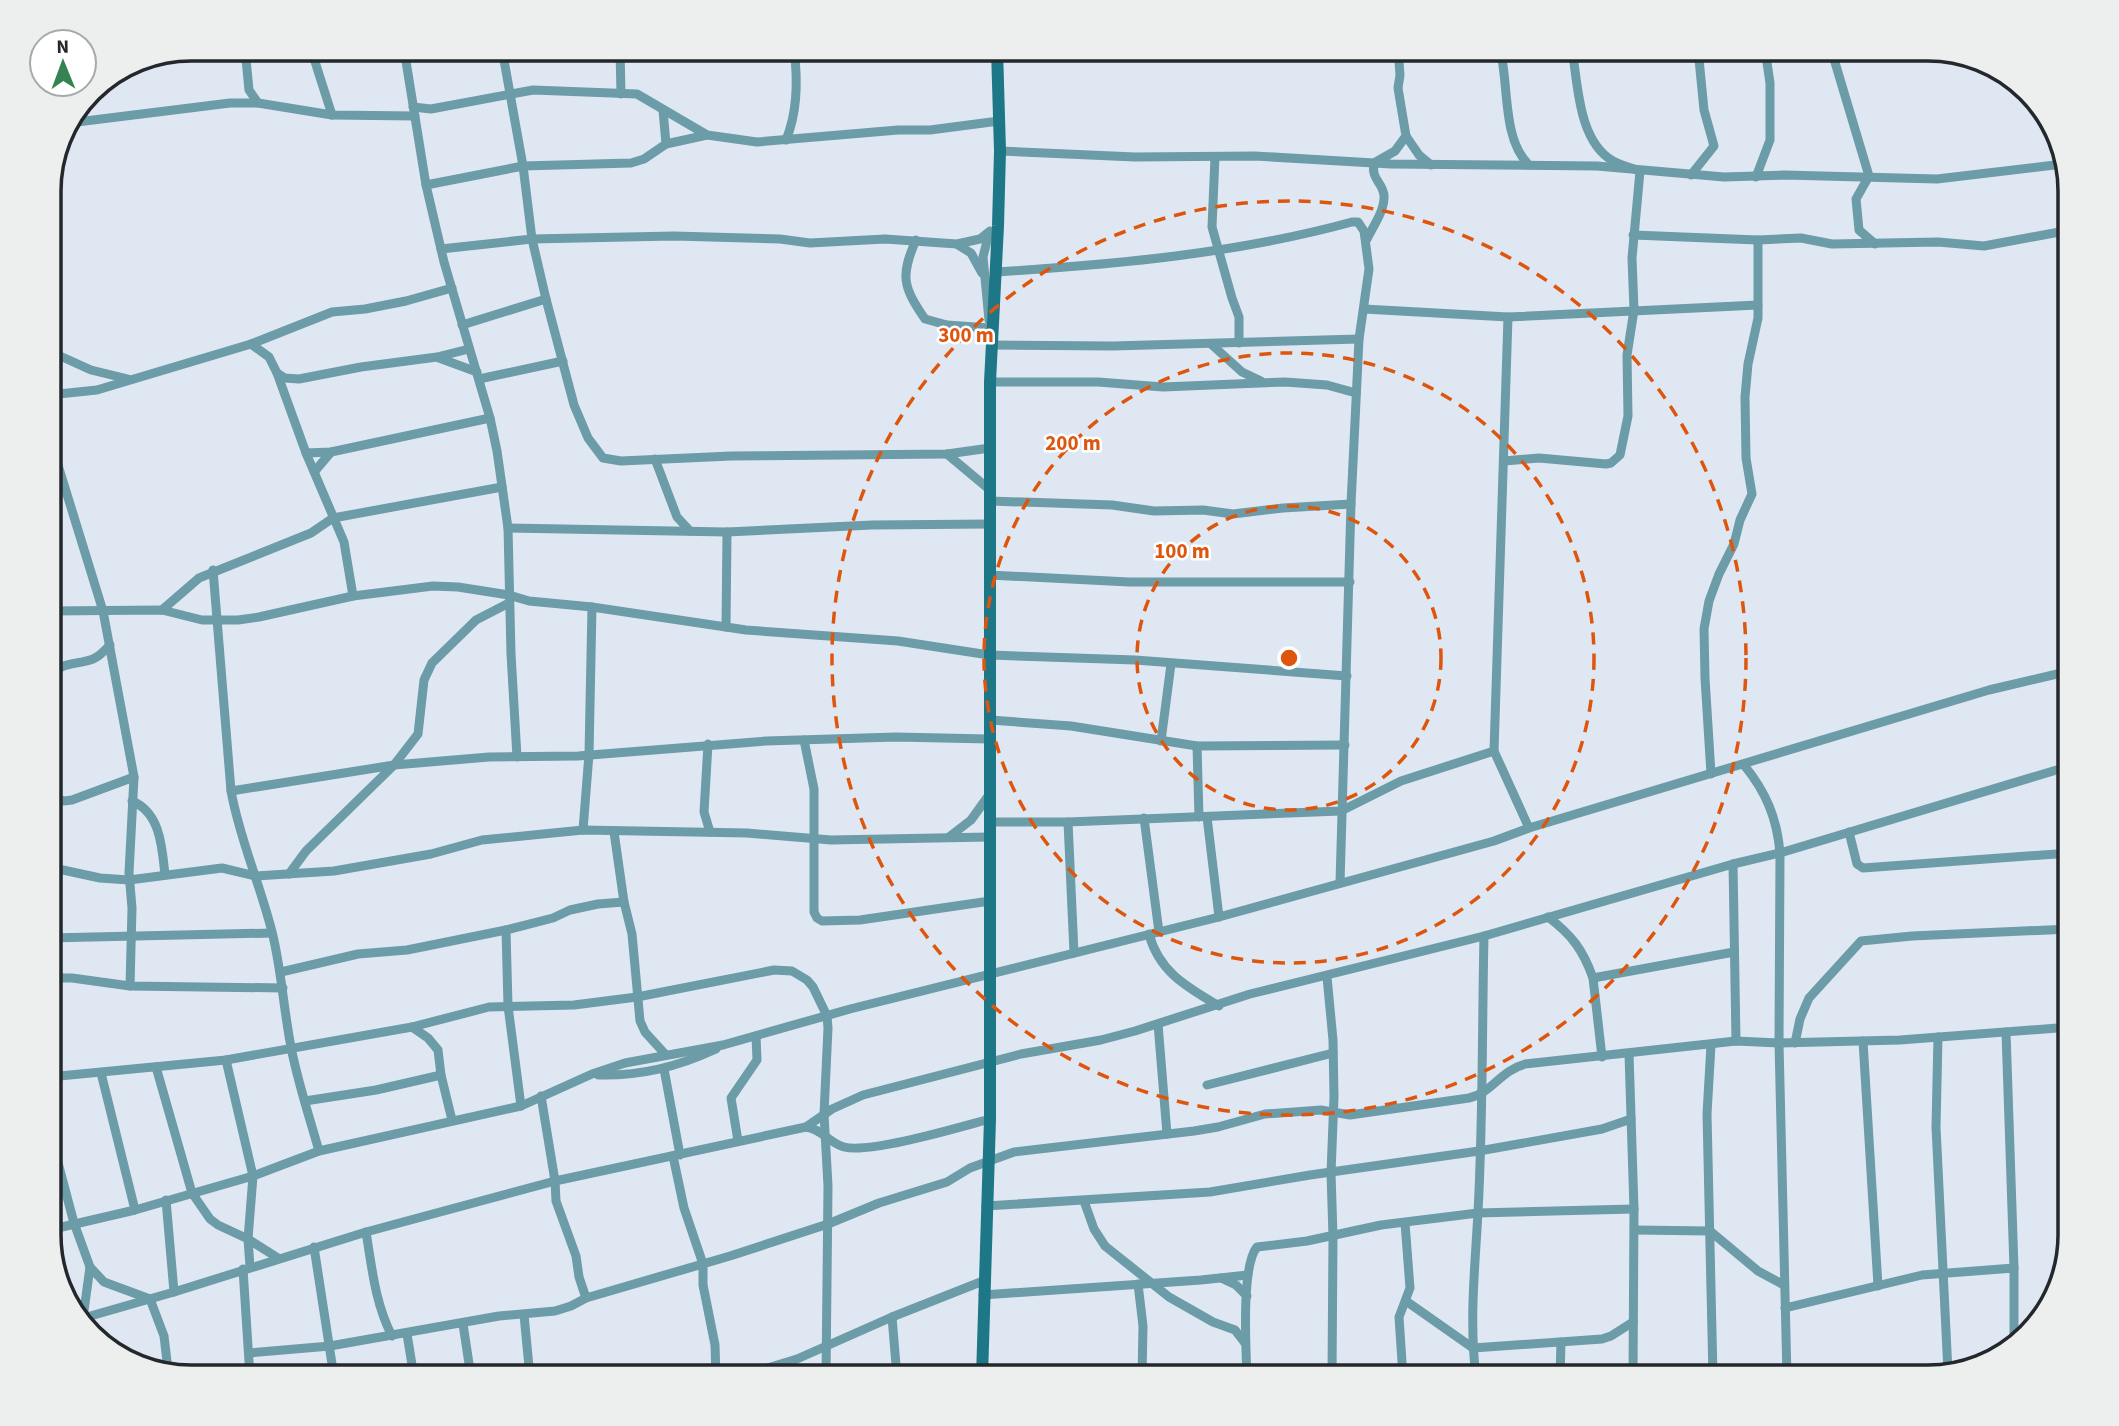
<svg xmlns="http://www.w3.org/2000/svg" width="2119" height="1426" viewBox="0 0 2119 1426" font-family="'Source Sans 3',sans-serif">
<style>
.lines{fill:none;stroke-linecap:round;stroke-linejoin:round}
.street{stroke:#6b9ca7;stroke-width:9}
.secondary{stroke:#1d7787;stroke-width:12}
.ring{fill:none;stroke:#de560e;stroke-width:3.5;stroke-dasharray:12 9}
.rim{fill:none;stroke:#24272b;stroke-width:3.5}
.centre{fill:#de560e;stroke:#fff;stroke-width:3.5}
.ring-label{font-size:21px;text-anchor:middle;font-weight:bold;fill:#de560e;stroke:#fff;stroke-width:5;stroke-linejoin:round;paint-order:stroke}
</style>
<rect width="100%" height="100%" fill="#dfe8f2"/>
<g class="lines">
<g class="street">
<polyline points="245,49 249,90 258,103"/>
<polyline points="311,49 332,115"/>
<polyline points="404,49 426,185 444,262 490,418 497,451 508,528 511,654 517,757"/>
<polyline points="502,49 523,166 532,239 546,299 574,405 588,438 603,458 621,461 731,456 947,454 990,448"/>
<polyline points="620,49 621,94"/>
<polyline points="639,49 661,51 668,49"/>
<polyline points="1398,49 1400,75 1398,88 1406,136 1419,155 1431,165"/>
<path d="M 1500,49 C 1509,83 1502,138 1528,164"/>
<polyline points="1831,49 1869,176 1856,199 1859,230 1875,244"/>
<polyline points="413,107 431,109 533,90 637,94 707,135 757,142 898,130 930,130 999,121"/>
<polyline points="663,110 666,144"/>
<polyline points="69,123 230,103 258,103 332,115 415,116"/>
<path d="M 786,140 C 798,111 798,80 794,49"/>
<polyline points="1000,151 1135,157 1255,156 1391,164 1597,166 1724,177 1784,175 1937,179 2063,164"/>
<polyline points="1215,157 1212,227 1232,298 1239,317 1239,343"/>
<polyline points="1691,175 1714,146 1704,110 1698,49"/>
<polyline points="1756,177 1770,140 1770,83 1765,49"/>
<polyline points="426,185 523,166 631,163 644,159 666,144 707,135"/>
<polyline points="1633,235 1758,240 1801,238 1832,244 1938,242 1984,246 2070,230"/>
<path d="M 1367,239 C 1373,226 1385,211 1384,195 C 1382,181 1371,180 1374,163 L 1395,151 L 1406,136"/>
<path d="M 916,240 C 900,276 903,287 925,319 L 947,325 L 989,328"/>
<polyline points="958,245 971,253 982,273"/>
<polyline points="441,249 532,239 674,236 780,239 810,243 885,239 957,244 980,239 990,231"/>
<path d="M 997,272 C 1117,264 1235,254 1352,222 L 1358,222 L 1364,231 L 1369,269 L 1359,339 L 1351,504 L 1340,883"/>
<polyline points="1364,309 1508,317 1758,305"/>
<polyline points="989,320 983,257 989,233"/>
<polyline points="462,325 546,299"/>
<polyline points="251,344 269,357 277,373 306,453 344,542 353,596"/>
<polyline points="1211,344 1242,372 1261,381"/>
<polyline points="992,345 1113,346 1359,339"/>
<polyline points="49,351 91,370 128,379"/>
<polyline points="439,358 477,372"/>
<polyline points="277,373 285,378 299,379 361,367 437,357 469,349"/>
<polyline points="479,379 563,361"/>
<polyline points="990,382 1098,382 1163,387 1285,382 1327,385 1356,393"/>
<polyline points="49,395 97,390 251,344 332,312 365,309 406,301 452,288"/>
<polyline points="49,436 103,611 134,777 129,873 132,908 130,986"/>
<polyline points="306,453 331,452 490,418"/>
<polyline points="947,454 990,490"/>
<polyline points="655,459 677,517 690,531"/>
<path d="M 1504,461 L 1539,458 L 1606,464 L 1611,463 L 1620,455 L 1628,416 L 1627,355 L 1634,310 L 1632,258 L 1640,171 C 1631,168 1621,165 1613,161 C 1578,141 1578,84 1572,49"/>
<polyline points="315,471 331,452"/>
<polyline points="990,501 1112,505 1154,511 1203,510 1233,514 1283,508 1351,504"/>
<polyline points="508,528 727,532 872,525 990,524"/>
<path d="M 213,570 L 231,791 C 240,841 261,886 273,936 C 282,974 284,1014 292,1052 C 299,1086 310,1119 319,1151"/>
<polyline points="989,575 1129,582 1350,582"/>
<polyline points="162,610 199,578 311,533 333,518 502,487"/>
<polyline points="49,611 162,610 202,620 238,620 259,617 353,596 433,586 458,587 509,595 529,601 592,607 746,630 898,641 989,655 1135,660 1347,676"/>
<polyline points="726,627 727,532"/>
<path d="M 49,679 C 61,660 74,666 93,659 C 100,656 105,650 110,645"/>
<polyline points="990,720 1071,726 1197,746 1199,817"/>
<polyline points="804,740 814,789 814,912 817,918 822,921 860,920 990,901"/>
<polyline points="1161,741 1171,664"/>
<polyline points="708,744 704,812 710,832"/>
<polyline points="1197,746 1345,745"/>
<polyline points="1494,751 1508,317"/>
<path d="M 1744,765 C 1766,792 1777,818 1780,853 L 1779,1043 L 1787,1377"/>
<polyline points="1711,774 1705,678 1704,629 1709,601 1719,574 1734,544 1740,520 1752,494 1746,458 1745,397 1748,364 1758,318 1758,240"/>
<polyline points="231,791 394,765 489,757 578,756 766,741 896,737 989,739"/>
<polyline points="49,796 64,801 72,800 134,777"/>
<path d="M 132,801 C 161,813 162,848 165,875"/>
<polyline points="1207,817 1219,917"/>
<polyline points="1144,818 1159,932"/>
<polyline points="989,822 1068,822 1341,811 1401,781 1494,751 1529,828"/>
<polyline points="1068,822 1074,953"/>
<polyline points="583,830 589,754 592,607"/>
<polyline points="614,832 624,902 632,934 640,1021 645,1032 665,1054"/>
<polyline points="1849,832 1857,864 1863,868 2070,853"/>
<polyline points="949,837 971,820 989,795"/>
<polyline points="1733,864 1736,1041"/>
<polyline points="49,867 100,878 129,880 222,868 256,876 334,871 431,854 482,840 583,830 747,833 831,840 989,837"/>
<polyline points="289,874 306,851 394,765 418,734 424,680 432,663 476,620 509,603"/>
<path d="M 1548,917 C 1572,935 1583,950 1593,978 L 1602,1057"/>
<polyline points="506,930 508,1006 521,1106"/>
<path d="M 1149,934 C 1159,972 1187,987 1219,1006"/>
<polyline points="49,938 272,933"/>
<polyline points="281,972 358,954 407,950 506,930 553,918 570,910 598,904 624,902"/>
<polyline points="1327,977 1333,1040 1334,1097 1331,1173 1333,1236 1332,1377"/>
<polyline points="49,978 72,978 130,986 283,988"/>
<polyline points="1593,978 1734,952"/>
<polyline points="2070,1013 2070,1155"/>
<polyline points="1158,1024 1167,1134"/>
<polyline points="412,1027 428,1038 438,1050 441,1075 452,1120"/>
<polyline points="2006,1032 2014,1268 2014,1344"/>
<polyline points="1938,1037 1936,1127 1948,1372"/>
<polyline points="1863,1041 1878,1286"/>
<polyline points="1795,1043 1800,1019 1809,998 1861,941 1912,936 2070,929"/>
<polyline points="1711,1045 1707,1114 1713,1377"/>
<polyline points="1629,1054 1634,1209 1633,1377"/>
<polyline points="226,1060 253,1176 248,1239 250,1267"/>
<polyline points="156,1067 192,1193 210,1219 218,1225 248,1239 278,1258"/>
<polyline points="664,1069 680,1155"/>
<polyline points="101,1073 135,1210"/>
<path d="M 598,1075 C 641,1076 677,1067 716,1049"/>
<polyline points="49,1077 226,1060 412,1027 489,1007 574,1005 637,997 774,970 792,971 807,980 813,987 827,1016 828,1028 824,1114 828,1186 826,1377"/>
<polyline points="1207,1085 1333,1053"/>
<polyline points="541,1096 555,1181 556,1201 576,1256 579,1277 586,1298"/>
<polyline points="305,1101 376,1090 441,1075"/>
<path d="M 806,1127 C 822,1129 829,1143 844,1147 C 870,1154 960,1127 990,1119"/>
<polyline points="49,1129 74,1223 90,1267 104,1282 150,1299 164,1336 168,1370"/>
<polyline points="738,1141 731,1098 757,1060 756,1036"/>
<polyline points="673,1156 684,1208 703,1264 703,1285 715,1345 716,1377"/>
<polyline points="166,1200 174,1292"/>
<polyline points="1084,1201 1094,1229 1105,1246 1169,1297 1213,1322 1235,1330 1245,1343"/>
<polyline points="986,1206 1210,1192 1310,1175 1479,1151 1602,1129 1631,1119"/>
<polyline points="49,1230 135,1210 253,1176 319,1151 521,1106 592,1074 625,1063 723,1045 850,1009 1219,917 1494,841 1529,828 1989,690 2070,671"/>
<polyline points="1635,1230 1710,1231 1758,1271 1784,1285"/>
<path d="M 366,1232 C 372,1268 375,1303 392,1336"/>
<polyline points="2070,1236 2070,1221"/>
<polyline points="314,1247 334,1377"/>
<polyline points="243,1269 250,1377"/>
<polyline points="1221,1278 1236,1285 1247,1296"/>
<polyline points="1138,1284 1143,1326 1142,1377"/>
<polyline points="983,1295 1201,1280 1248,1275"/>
<polyline points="1406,1301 1473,1348 1602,1339 1611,1336 1633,1322"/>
<polyline points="1785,1308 1922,1275 2014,1268"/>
<polyline points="524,1315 530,1377"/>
<polyline points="892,1317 897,1377"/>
<polyline points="83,1318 90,1267"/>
<polyline points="80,1319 174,1292 366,1232 555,1181 806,1127 832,1109 863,1095 1021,1054 1101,1040 1135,1031 1250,994 1484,936 1733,864 1780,853 2070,766"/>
<polyline points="463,1324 471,1377"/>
<polyline points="407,1334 414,1377"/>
<path d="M 249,1353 L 330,1346 L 499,1316 L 555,1311 L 571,1306 L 586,1298 L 730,1256 L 828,1224 L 879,1203 L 947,1182 L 970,1168 L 1014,1152 L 1194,1131 L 1218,1127 L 1265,1114 L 1321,1110 L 1350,1115 L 1469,1098 C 1492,1093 1500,1071 1525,1064 L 1736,1041 L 1779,1043 L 1900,1040 L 2070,1027"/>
<polyline points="738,1377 797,1359 892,1317 983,1281"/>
<path d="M 1247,1377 C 1246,1350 1241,1266 1257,1247 L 1307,1241 L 1381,1225 L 1478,1213 L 1634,1209"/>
<polyline points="1403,1377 1399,1317 1410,1288 1405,1223"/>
<path d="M 1476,1377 C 1469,1322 1475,1267 1478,1212 C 1483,1121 1482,1028 1484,936"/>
<polyline points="1560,1377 1561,1342"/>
</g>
<polyline class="secondary" points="982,1377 990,1119 990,382 998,226 1000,151 997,49"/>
</g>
<g class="ring">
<circle cx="1289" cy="658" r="152"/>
<circle cx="1289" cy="658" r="305"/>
<circle cx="1289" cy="658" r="457"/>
</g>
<path d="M0 0H2119V1426H0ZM191 61H1928A130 130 0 0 1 2058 191V1235A130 130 0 0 1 1928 1365H191A130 130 0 0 1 61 1235V191A130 130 0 0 1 191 61Z" fill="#edeeee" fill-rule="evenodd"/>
<path class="rim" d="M191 61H1928A130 130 0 0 1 2058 191V1235A130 130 0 0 1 1928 1365H191A130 130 0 0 1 61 1235V191A130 130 0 0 1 191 61Z"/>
<circle cx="1289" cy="658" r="10" class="centre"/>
<g class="ring-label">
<text x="966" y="342">300 m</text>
<text x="1073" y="450">200 m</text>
<text x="1182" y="558">100 m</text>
</g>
<g transform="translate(63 63) rotate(359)"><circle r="33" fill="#ffffff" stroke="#a7a9aa" stroke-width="2"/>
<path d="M0-5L12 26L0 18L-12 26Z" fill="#338353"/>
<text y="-10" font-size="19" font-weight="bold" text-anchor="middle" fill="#24272b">N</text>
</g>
</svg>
